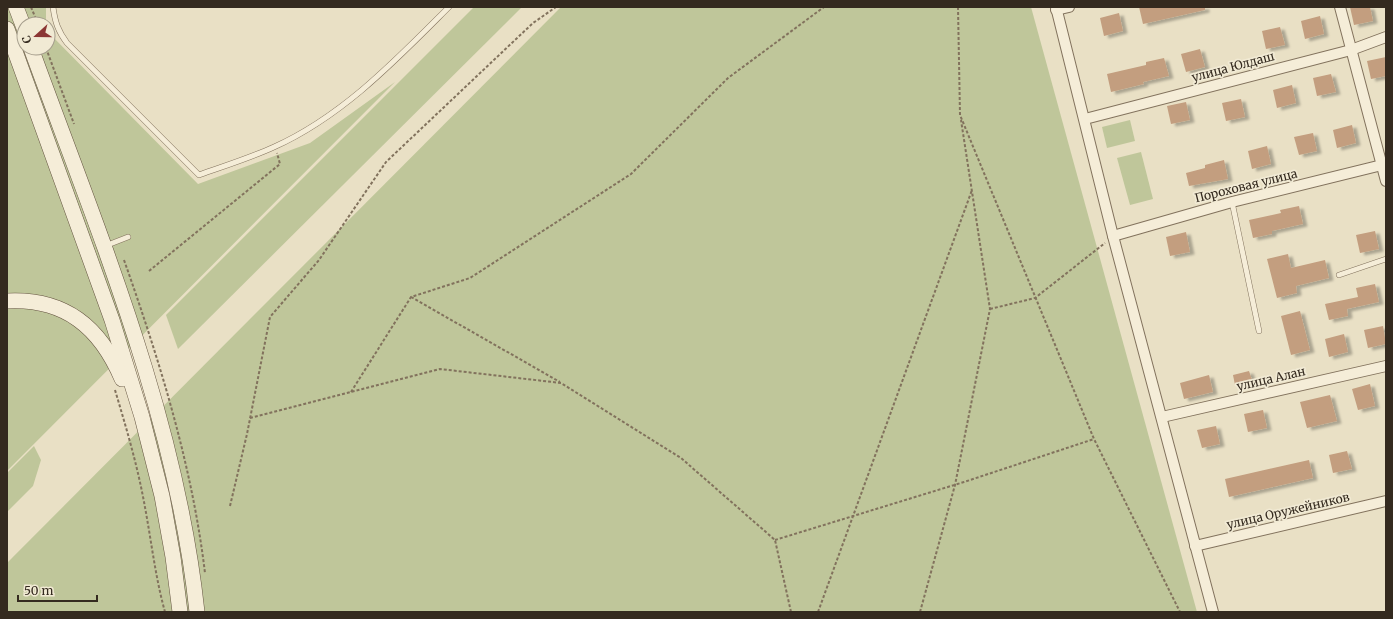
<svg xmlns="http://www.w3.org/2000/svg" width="1393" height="619" viewBox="0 0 1393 619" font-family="Merriweather,serif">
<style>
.green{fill:#bfc69a}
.building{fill:#c39e7f;filter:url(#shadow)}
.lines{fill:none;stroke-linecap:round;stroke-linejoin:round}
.lane-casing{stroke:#82725d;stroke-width:6}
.street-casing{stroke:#82725d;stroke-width:12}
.secondary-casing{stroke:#645440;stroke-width:16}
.path{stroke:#82725d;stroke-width:2;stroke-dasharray:3 2;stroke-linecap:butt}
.lane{stroke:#f5edd8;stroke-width:5}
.street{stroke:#f5edd8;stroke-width:10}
.secondary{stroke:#f5edd8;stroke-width:15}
.labels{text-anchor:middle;stroke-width:3.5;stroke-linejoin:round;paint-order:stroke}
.street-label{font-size:12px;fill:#342a1f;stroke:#f1ead4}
</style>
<defs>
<filter id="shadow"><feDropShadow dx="4.5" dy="2.5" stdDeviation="1" flood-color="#0004"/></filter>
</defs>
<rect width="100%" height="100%" fill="#e9e0c5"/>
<g class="green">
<polygon points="7,7 46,7 46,24 24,24 24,48 48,48 48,32 198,184 310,143 395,82 7,471"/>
<polygon points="474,7 522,7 178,349 166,315"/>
<polygon points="561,7 1031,7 1197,612 7,612 7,563"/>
<polygon points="1130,120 1135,141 1107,148 1102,127"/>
<polygon points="1141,152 1153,199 1130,205 1117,158"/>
<polygon points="34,446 41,460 33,486 7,512 7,473"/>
</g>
<g class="building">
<polygon points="1139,7 1205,7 1205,10 1143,24"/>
<polygon points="1350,7 1370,7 1373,21 1354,25"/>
<polygon points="1119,13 1123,31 1104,36 1100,18"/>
<polygon points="1320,16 1324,34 1305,39 1301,21"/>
<polygon points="1280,27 1285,45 1266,49 1262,31"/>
<polygon points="1200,49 1205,67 1186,72 1181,54"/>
<polygon points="1386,57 1386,76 1371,79 1367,61"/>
<polygon points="1164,58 1169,76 1143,82 1144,84 1111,92 1107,74 1146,65 1146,62"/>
<polygon points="1331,74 1336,92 1317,96 1313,78"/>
<polygon points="1292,85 1296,103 1277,108 1273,90"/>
<polygon points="1241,99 1245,117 1226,121 1222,103"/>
<polygon points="1186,102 1190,120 1171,124 1167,106"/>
<polygon points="1352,125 1356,143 1337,148 1333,130"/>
<polygon points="1313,133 1317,151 1299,155 1294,137"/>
<polygon points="1267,146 1271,164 1252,169 1248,151"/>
<polygon points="1224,160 1228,179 1189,186 1186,173 1205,168 1205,165"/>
<polygon points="1299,206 1303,224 1272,231 1272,234 1253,238 1249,220 1281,213 1280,210"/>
<polygon points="1375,231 1379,249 1360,253 1356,235"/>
<polygon points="1186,232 1190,252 1170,256 1166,237"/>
<polygon points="1288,254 1291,268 1325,260 1329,278 1296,286 1297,293 1277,298 1267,259"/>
<polygon points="1375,284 1379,302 1347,309 1348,316 1329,320 1325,304 1358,297 1356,288"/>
<polygon points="1300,311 1310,350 1291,355 1281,316"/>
<polygon points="1383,326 1386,344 1368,348 1364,330"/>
<polygon points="1344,334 1348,352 1329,357 1325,339"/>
<polygon points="1249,371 1252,380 1235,385 1233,375"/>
<polygon points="1209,375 1213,392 1184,399 1180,383"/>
<polygon points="1370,384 1375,406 1358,410 1352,389"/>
<polygon points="1330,395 1337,421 1307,428 1300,402"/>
<polygon points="1263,410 1267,428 1248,432 1244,414"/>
<polygon points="1216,426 1220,444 1202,448 1197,430"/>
<polygon points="1347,451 1352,469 1333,473 1329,455"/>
<polygon points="1309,460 1313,478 1229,497 1225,479"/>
</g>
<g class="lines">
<defs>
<g id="lane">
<path d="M 53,7 C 55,22 58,31 67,43 L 199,175 C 224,166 250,158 274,147 C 343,116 396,60 449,7"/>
<polyline points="1232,202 1259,331"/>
<polyline points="105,246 128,237"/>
<polyline points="1339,275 1386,259"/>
</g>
<g id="street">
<polyline points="1056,7 1113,236 1213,612"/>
<polyline points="1340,7 1386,181"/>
<polyline points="1056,10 1069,7"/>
<polyline points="1085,119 1351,50 1386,37"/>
<polyline points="1113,236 1232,202 1386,164"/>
<polyline points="1162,417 1386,366"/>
<polyline points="1195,546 1386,501"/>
</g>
<g id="secondary">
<polyline points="16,7 24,28"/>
<polyline points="7,29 112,320 142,417 162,496 173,557 180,612"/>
<path d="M 31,48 C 98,232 176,415 197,612"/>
<path d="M 7,301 C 65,298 100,327 122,379"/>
</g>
</defs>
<use href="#lane" class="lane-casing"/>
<use href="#street" class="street-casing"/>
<use href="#secondary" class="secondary-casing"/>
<g class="path">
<polyline points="31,7 38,24"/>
<polyline points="958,7 960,115 1094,439 1180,612"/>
<polyline points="46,48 74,124"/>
<path d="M 124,260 C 160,362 192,465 205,573"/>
<polyline points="149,271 280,164 277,153"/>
<polyline points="411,297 560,382"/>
<polyline points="990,309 1035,298 1105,243"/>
<path d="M 115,390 C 126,427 137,464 144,502 C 151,538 155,576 165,612"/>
<polyline points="351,392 411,297 470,278 631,174 728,78 824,7"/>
<polyline points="250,418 440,369 561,383 681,458 775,540 791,612"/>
<polyline points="230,506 247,434 270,317 319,260 386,162 533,23 556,7"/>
<polyline points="775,540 964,482 1094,439"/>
<polyline points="818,612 972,190"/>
<polyline points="920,612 955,485 990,309 961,120"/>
</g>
<use href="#lane" class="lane"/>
<use href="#street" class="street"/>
<use href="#secondary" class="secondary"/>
</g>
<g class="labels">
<g class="street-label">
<text transform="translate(1233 67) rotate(-15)" y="4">улица Юлдаш</text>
<text transform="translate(1246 186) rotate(-14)" y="4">Пороховая улица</text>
<text transform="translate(1271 379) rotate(-13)" y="4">улица Алан</text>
<text transform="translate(1288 511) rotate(-13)" y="4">улица Оружейников</text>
</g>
</g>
<rect width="1393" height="619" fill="none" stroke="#342a1f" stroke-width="16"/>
<g transform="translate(36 36) rotate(249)"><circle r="19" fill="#f1ead4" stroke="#a59d8c"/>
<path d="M0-3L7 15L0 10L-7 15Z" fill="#8b3634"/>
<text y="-6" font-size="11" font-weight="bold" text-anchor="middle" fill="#342a1f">С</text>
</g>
<path d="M18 595v6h79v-6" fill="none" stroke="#342a1f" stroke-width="2"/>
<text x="24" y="595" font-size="12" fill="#342a1f" stroke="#f1ead4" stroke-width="3" paint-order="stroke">50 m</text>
</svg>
